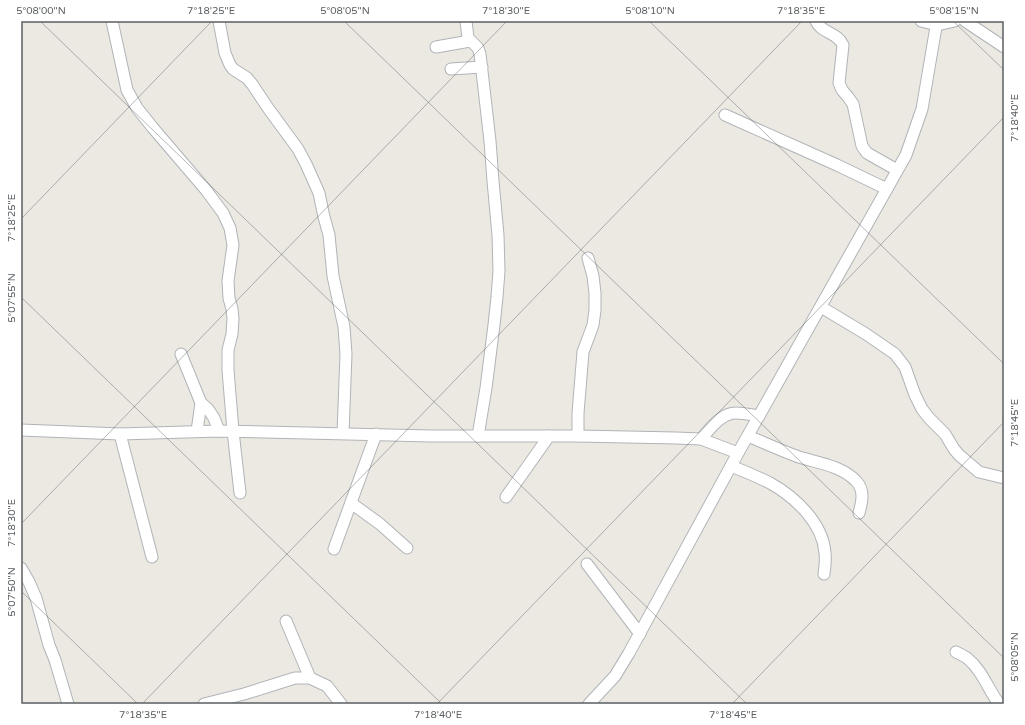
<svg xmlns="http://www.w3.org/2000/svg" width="1025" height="725" viewBox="0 0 1025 725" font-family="'Varela Round',sans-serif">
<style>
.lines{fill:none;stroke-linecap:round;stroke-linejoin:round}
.minor-casing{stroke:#b0b4b7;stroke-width:13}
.minor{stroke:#fff;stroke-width:11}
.ticks{fill:none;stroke:#5b5f62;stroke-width:1;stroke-opacity:0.45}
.neatline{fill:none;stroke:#5b5f62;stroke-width:1.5}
.ticks-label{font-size:10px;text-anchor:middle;fill:#5b5f62}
</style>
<rect width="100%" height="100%" fill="#ece9e3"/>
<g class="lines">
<defs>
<g id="minor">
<polyline points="112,21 127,90 137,108 153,128 206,190 223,213 230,228 233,245 228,281 229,298 232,309 233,319 232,334 228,350 228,370 233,431 240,493"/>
<polyline points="219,21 225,53 230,65 233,69 247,78 252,84 268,108 298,149 306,164 319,193 324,217 329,235 333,276 344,327 346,354 343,433"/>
<polyline points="466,21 468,38 478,48 480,54 490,141 493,181 498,235 499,271 497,297 494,325 486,388 478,436"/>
<path d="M 816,21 C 821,33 837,32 843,45 L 839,83 L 842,90 L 848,97 L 853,104 L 862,146 L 867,153 L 897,170"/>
<polyline points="921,21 937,25 955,21"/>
<polyline points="965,21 1004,47"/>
<polyline points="436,47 470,41"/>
<polyline points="451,69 482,67"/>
<polyline points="725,115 837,165 887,189"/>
<polyline points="821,307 866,334 895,354 905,367 915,395 922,409 929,418 945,434 954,449 959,455 972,466 979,472 1004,478"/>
<polyline points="181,354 201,403 208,409 214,418 219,431"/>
<polyline points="21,430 120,434 219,431 431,436 578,436 676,438 701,439 738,453"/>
<polyline points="197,431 201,403"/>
<polyline points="120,434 152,557"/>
<polyline points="578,436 578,413 583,352 593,325 595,310 595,293 593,276 588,258"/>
<path d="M 748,436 C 765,443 782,451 799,457 C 818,463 842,466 856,481 C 865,490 862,502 859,513"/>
<path d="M 701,439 C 710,429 721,413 736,413 C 744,413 752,415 759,416"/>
<path d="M 731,466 C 744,471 758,477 770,483 C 795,497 823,523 825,553 C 826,560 825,567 824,574"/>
<polyline points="506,497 549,436"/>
<polyline points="351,503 380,524 407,548"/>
<polyline points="334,549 376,434"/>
<polyline points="587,564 640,634"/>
<polyline points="21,568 29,582 36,598 49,645 55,660 68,704"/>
<polyline points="286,621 310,678"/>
<path d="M 956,652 C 960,654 964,656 967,658 C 982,670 988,689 999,704"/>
<polyline points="204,704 244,694 295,678 310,678 327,686 341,704"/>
<polyline points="589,704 615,676 629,653 738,453 906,155 922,109 937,21"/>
</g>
</defs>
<use href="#minor" class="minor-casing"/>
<use href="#minor" class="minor"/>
</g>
<path class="ticks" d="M 40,21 L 747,704M 344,21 L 1004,658M 649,21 L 1004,364M 953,21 L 1004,70M 21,219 L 212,21M 21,297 L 442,704M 21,524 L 507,21M 21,591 L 138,704M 142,704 L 802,21M 437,704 L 1004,117M 732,704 L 1004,422"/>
<rect width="1025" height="725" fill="none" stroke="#ffffff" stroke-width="44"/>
<rect x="22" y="22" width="981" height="681" class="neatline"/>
<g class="ticks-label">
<text x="41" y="14">5°08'00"N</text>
<text x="211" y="14">7°18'25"E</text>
<text x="345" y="14">5°08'05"N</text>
<text x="506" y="14">7°18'30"E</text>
<text x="650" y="14">5°08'10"N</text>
<text x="801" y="14">7°18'35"E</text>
<text x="954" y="14">5°08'15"N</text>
<text transform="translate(1014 118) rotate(-90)" y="4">7°18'40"E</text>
<text transform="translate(11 218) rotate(-90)" y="4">7°18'25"E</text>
<text transform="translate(11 298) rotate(-90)" y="4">5°07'55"N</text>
<text transform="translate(1014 423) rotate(-90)" y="4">7°18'45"E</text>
<text transform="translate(11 523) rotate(-90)" y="4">7°18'30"E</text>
<text transform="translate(11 592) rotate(-90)" y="4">5°07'50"N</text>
<text transform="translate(1014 657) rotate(-90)" y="4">5°08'05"N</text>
<text x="143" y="718">7°18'35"E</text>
<text x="438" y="718">7°18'40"E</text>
<text x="733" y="718">7°18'45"E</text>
</g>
</svg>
